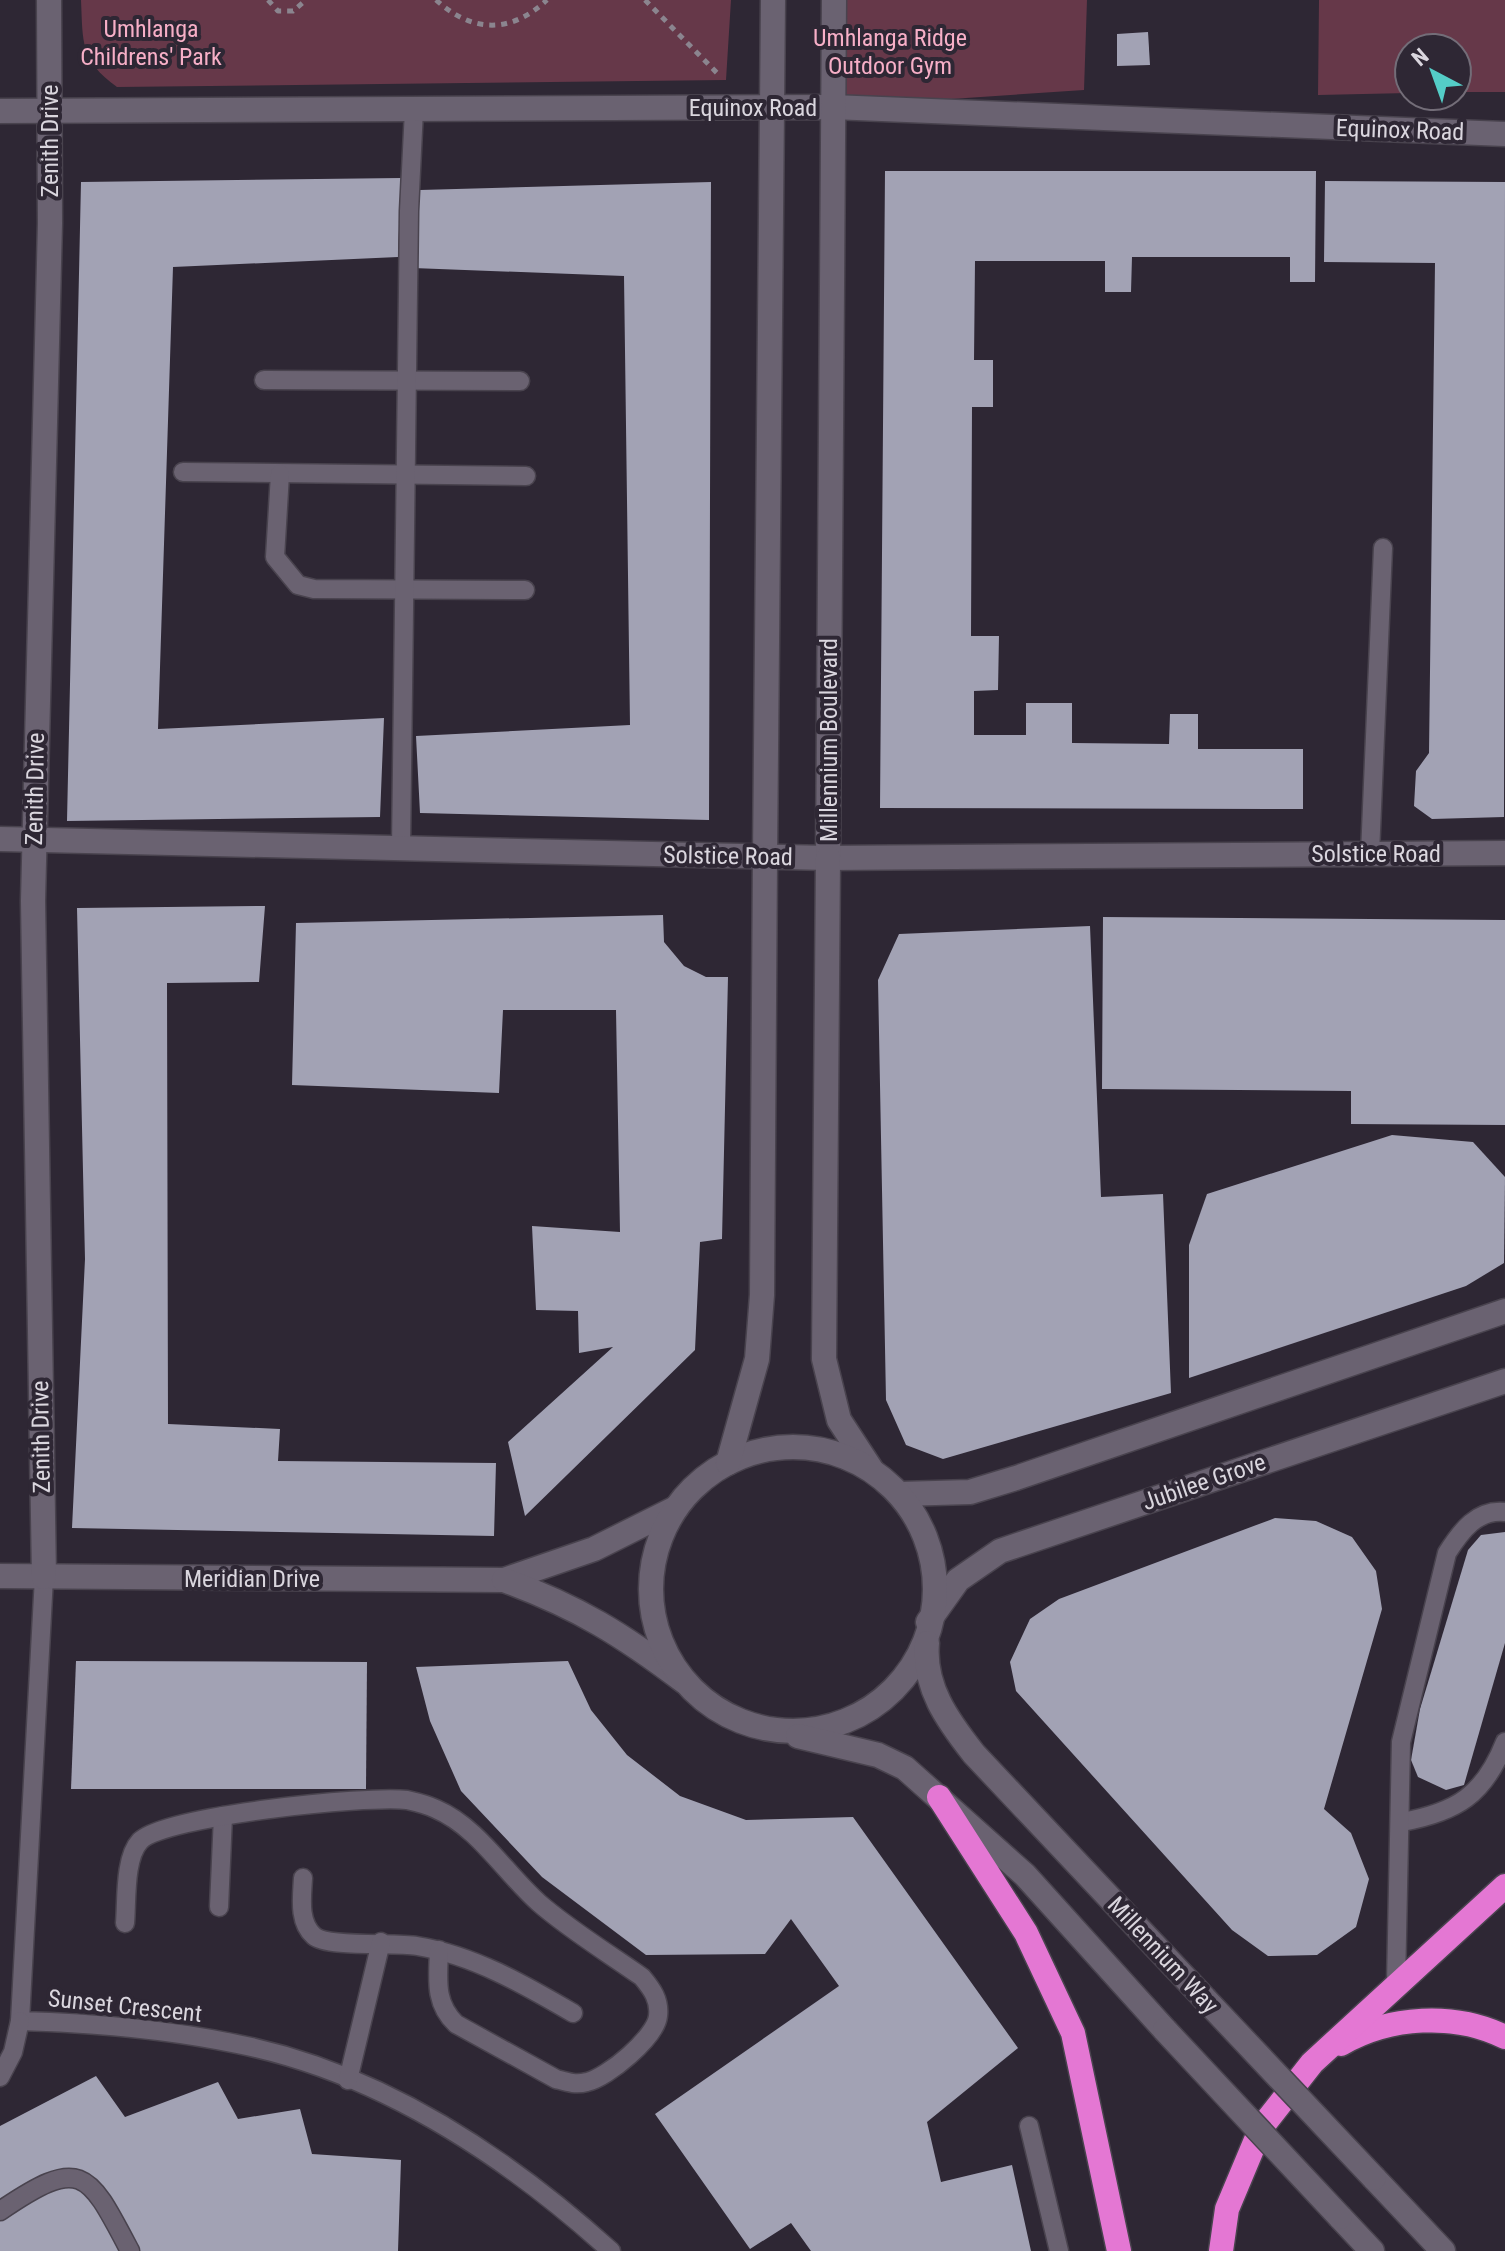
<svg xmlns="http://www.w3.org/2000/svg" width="1505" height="2251" viewBox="0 0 1505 2251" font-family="'Roboto Condensed',sans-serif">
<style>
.green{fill:#663849}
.building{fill:#a2a2b4}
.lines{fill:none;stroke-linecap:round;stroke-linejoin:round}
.lane-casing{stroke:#49434e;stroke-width:21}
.street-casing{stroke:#49434e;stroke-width:27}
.secondary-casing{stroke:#49434e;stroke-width:27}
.highway-casing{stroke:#49434e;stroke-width:27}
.path{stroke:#8b858f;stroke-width:5;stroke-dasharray:6 6;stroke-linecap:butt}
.lane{stroke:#6a6271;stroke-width:18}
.street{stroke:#6a6271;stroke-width:24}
.secondary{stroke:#6a6271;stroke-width:24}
.highway{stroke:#e477d3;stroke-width:24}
.secondary-bridge-casing{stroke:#49434e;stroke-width:27;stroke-linecap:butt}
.secondary-bridge{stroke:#6a6271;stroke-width:24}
.labels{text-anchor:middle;stroke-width:8;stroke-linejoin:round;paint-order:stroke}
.park-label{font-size:24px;fill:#f7afc7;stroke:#2e2734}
.street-label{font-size:24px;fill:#dad6de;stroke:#2e2734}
</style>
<rect width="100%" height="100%" fill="#2e2734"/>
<g class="green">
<path d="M 81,0 L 731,0 L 726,80 L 117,87 C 80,60 83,43 81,0 Z"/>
<polygon points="842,0 1087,0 1084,90 832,107"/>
<polygon points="1319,0 1505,0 1505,92 1457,92 1457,48 1409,48 1409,93 1318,95"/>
</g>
<g class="building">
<polygon points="1148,32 1150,65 1117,66 1117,34"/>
<polygon points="885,171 1316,171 1315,282 1290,282 1290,257 1132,257 1131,292 1105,292 1105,261 975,261 974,360 993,360 993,407 972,407 971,636 999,636 998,690 974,691 974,735 1026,735 1026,703 1072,703 1072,743 1169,744 1170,714 1198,714 1198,749 1303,749 1303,809 880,808"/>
<polygon points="401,178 398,257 173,267 158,729 384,718 380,817 67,821 81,182"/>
<polygon points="1325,181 1505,182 1504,817 1432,819 1414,806 1416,771 1429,753 1435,263 1324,262"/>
<polygon points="711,182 709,820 420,813 416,736 630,725 624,276 413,268 420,190"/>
<polygon points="265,906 259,982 167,983 168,1424 280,1429 278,1461 496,1463 494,1536 72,1528 85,1259 77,908"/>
<polygon points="663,915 664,942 684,966 706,977 728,977 722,1239 700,1242 695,1350 525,1516 508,1442 613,1347 579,1353 578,1311 536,1310 532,1226 620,1232 616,1010 503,1010 499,1093 292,1085 296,923"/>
<polygon points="1103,917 1505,920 1505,1125 1351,1124 1351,1091 1102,1089"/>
<polygon points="1090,926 1101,1197 1163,1194 1171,1393 943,1459 906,1445 886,1400 878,980 899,934"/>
<polygon points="1392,1135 1473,1142 1505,1177 1504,1263 1466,1286 1189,1378 1189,1245 1207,1194"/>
<polygon points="1275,1518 1316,1521 1352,1537 1376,1571 1382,1609 1324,1809 1351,1833 1369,1879 1356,1927 1317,1955 1268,1956 1232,1930 1016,1691 1010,1662 1030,1619 1059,1599"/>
<polygon points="1505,1532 1505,1643 1464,1785 1446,1790 1418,1777 1411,1760 1420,1709 1468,1550 1481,1535"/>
<polygon points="76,1661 367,1662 366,1789 71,1789"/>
<polygon points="568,1661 591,1710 627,1755 680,1796 746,1820 853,1817 1018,2048 927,2122 941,2182 1012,2165 1031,2251 811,2251 791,2223 750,2249 655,2114 839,1986 791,1919 765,1954 646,1955 542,1877 461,1791 430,1721 416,1667"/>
<polygon points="96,2076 125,2117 218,2082 238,2119 300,2109 312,2154 401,2160 398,2251 0,2251 0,2126"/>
</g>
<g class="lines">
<defs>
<g id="lane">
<polyline points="264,380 520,381"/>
<polyline points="183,472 526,476"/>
<polyline points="280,474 275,557 298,585 314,589 525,590"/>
<polyline points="401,848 409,211 414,110"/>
<polyline points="1370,854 1383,548"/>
<path d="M 44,1577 L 20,2021 C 93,2023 165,2029 237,2044 C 379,2072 506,2156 611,2251"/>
<path d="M 1402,1822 C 1457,1812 1484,1795 1505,1742"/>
<path d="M 303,1878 C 302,1897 298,1922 314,1936 C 328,1948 395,1942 417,1946 C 473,1955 525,1985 573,2013"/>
<polyline points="219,1907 223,1816"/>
<path d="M 125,1923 C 127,1901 124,1858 140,1841 C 164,1816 367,1795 407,1800 C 416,1802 428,1805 436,1809 C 478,1827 505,1873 539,1903 C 570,1930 608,1953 642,1977 C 652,1989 660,2000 658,2016 C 656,2037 607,2078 587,2082 C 575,2085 567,2082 556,2079 L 456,2024 C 434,2003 438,1979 439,1950"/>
<path d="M 1396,1984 L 1401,1742 L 1447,1553 C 1461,1531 1477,1509 1505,1512"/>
<polyline points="0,2077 13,2052 20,2021"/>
<polyline points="348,2080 381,1942"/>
<polyline points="1029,2126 1059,2251"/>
<path d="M 0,2211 C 82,2155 88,2171 130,2251"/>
</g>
<g id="street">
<polyline points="0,111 832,107 1505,134"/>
<polyline points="0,839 828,858 1505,853"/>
<polyline points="765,857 773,0"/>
<polyline points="828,858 834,0"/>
<polyline points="900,1494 970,1492 1016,1478 1505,1311"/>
<polyline points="0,1576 504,1580 594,1549 676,1508"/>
<polyline points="44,1577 33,901 50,223 49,0"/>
<path d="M 504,1580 C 578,1607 623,1635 685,1682"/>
<polyline points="928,1622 958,1580 1000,1551 1505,1381"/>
</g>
<g id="secondary">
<polyline points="828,858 824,1359 839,1420 871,1469"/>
<circle cx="793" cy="1589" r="142"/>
<polyline points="728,1463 757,1359 762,1295 765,857"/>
<path d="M 927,1643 C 923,1687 948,1721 974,1754 L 1204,1998"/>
<polyline points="798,1736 878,1755 905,1768 1025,1875 1165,2030"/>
<polyline points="1374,2178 1443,2251"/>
<polyline points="1340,2217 1372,2251"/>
</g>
<g id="highway">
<polyline points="939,1797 1026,1933 1073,2033 1119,2251"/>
<path d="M 1341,2044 C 1389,2016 1455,2012 1505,2037"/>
<polyline points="1221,2251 1227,2209 1261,2128 1312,2063 1505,1886"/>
</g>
</defs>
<use href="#lane" class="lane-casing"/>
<use href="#street" class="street-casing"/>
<use href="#secondary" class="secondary-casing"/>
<use href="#highway" class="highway-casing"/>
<g class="path">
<polyline points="268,0 278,11 293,11 306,0"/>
<path d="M 436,0 C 473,33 510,34 547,0"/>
<polyline points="645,0 717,73"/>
</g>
<use href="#lane" class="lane"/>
<use href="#street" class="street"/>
<use href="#secondary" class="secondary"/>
<use href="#highway" class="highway"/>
<defs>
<g id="secondary-bridge">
<polyline points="1204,1998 1374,2178"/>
<polyline points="1165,2030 1340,2217"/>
</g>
</defs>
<use href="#secondary-bridge" class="secondary-bridge-casing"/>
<use href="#secondary-bridge" class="secondary-bridge"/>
</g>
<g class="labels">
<g class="park-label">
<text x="151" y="37">Umhlanga<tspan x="151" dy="28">Childrens' Park</tspan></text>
<text x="890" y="46">Umhlanga Ridge<tspan x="890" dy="28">Outdoor Gym</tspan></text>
</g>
<g class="street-label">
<text x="753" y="116">Equinox Road</text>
<text transform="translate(1400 130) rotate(2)" y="8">Equinox Road</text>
<text transform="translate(50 141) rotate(-90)" y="8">Zenith Drive</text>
<text transform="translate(829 740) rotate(-90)" y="8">Millennium Boulevard</text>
<text transform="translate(35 789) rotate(-89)" y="8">Zenith Drive</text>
<text x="1376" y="862">Solstice Road</text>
<text transform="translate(728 856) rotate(1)" y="8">Solstice Road</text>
<text transform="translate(41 1437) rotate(-91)" y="8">Zenith Drive</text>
<text transform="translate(1204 1482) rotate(-19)" y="8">Jubilee Grove</text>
<text x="252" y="1587">Meridian Drive</text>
<text transform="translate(1163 1955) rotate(47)" y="8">Millennium Way</text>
<text transform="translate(125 2006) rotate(6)" y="8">Sunset Crescent</text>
</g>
</g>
<g transform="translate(1433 72) rotate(319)"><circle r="38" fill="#2e2734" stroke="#736d78" stroke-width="2"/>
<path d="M0-6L14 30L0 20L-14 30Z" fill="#54cdc7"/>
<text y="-12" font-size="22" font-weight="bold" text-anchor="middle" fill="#dad6de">N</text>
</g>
</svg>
